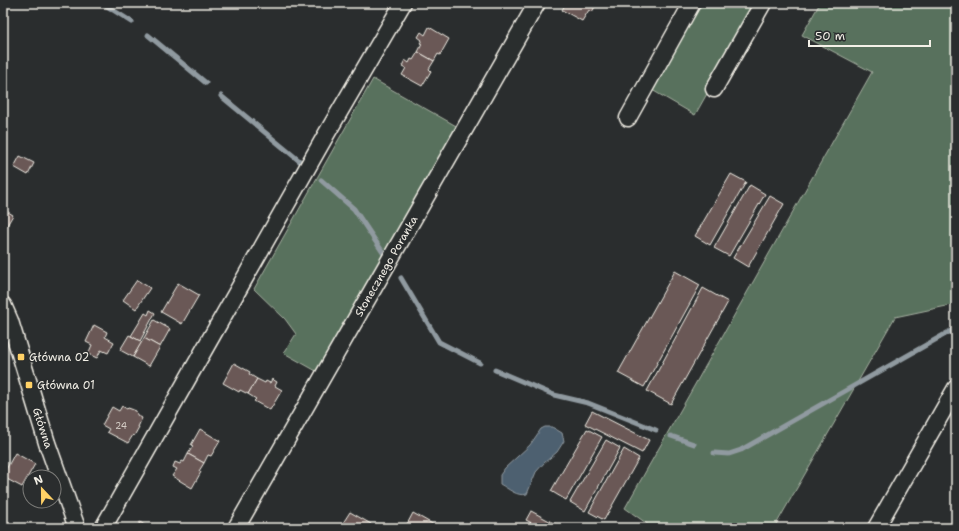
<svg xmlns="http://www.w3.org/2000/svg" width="959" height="531" viewBox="0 0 959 531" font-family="'Shantell Sans',sans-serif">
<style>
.green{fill:#59715d;stroke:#a6b1a2}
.water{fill:#4e6070;stroke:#909aa0}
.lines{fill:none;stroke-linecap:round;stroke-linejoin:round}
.stream{stroke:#909aa0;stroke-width:5}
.building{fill:#6a5857;stroke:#f4f1e8}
.minor-casing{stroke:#f4f1e8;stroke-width:19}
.minor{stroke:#2a2d2e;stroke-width:16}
.poi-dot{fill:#ffd166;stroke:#2a2d2e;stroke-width:1.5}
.labels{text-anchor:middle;stroke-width:3;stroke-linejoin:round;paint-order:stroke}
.number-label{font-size:9px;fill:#d2cbc4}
.street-label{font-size:11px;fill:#f4f1e8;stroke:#2a2d2e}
.poi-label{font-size:11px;fill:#f4f1e8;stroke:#2a2d2e;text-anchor:start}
</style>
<rect width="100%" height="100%" fill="#2a2d2e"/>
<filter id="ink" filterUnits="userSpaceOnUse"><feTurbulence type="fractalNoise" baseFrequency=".025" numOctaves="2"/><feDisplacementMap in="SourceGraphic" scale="8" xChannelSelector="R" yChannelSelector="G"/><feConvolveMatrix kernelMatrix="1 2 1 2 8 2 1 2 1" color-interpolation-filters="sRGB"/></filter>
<g filter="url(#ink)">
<g class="green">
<polygon points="701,3 758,3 695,115 652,90"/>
<polygon points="820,3 956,3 956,304 895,317 774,528 653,528 625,508 872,72 802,35"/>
<polygon points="373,79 458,127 318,372 284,353 296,334 285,319 254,289"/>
</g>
<path class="water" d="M 545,427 L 552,427 L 562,433 L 564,441 L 557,452 L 544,463 L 536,472 L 527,494 C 517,497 509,489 500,484 L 500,475 L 505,468 L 530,445 L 541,429 Z"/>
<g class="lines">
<g class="stream">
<polyline points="102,3 132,22"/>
<polyline points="148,35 206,83"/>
<polyline points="221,96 302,163"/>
<polyline points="321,180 354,209 384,254"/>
<polyline points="401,278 439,342 480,363"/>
<polyline points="495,370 554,395 588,403 656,430"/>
<polyline points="671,436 694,444"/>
<polyline points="714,453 729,454 741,450 956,328"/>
</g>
</g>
<g class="building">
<polygon points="566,3 597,3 592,12 589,10 582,21 562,10"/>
<polygon points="429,27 449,39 440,55 438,54 434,61 418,52 422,44 420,43 422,40 418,37 421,32 425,35"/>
<polygon points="418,52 434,61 429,69 431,71 422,86 402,75 406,68 402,66 405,60 409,63 411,59 413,60"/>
<polygon points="20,156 34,163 28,175 14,167"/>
<polygon points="731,174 746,182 710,245 695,236"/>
<polygon points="750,185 765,194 729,256 714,248"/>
<polygon points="770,196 784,204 748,267 733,258"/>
<polygon points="3,209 13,215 3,232"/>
<polygon points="675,271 700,285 644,387 618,373"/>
<polygon points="137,280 150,288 136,309 123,300"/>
<polygon points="178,283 199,295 182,324 161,312"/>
<polygon points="703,288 728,302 671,404 647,391"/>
<polygon points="150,310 155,313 140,341 131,336 145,313 148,315"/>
<polygon points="154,320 170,329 160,347 144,338"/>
<polygon points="94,325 107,332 105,337 114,342 108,353 101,350 97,358 88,354 92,345 86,342"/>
<polygon points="129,335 142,342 133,357 120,350"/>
<polygon points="144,338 160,347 149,366 133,357"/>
<polygon points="234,363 250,372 249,374 257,379 248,394 240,390 239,392 223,383"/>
<polygon points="257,379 265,383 266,381 270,383 272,379 277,382 275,386 282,390 270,410 254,401 256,399 248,394"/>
<polygon points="122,406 127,409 128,408 131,409 136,411 137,414 137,415 142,418 138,427 139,427 134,436 133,435 128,443 107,432 109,429 102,425 112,407 119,411"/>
<polygon points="592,411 649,440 642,453 585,424"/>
<polygon points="200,429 220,441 211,456 208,455 204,463 188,454 193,446 191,445"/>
<polygon points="587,429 602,437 566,500 551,491"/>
<polygon points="606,440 620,448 585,511 570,502"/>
<polygon points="624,449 639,458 604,520 589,512"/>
<polygon points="15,453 35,464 22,487 3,477 3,475"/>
<polygon points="188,454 204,463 199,471 201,472 192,488 172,476 177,469 173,467 175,462 180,464 182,461 184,462"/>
<polygon points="531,511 557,525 555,528 541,528 526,520"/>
<polygon points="350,512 371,524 369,528 349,528 348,527 349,526 343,523"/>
<polygon points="413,513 436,526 434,528 405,528"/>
<polygon points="140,522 149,528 137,528"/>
</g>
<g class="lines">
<defs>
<g id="minor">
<polyline points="714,89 763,3"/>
<polyline points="628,118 692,3"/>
<polyline points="3,305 10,321 47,443 77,528"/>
<polyline points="103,528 327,133 403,3"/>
<polyline points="236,528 537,3"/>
<polyline points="876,528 956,388"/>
</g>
</defs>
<use href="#minor" class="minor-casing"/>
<use href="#minor" class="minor"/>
</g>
</g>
<g class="poi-dot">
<rect x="17" y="353" width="8" height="8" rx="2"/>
<rect x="25" y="381" width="8" height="8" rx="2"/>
</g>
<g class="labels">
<g class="number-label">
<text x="121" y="429">24</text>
</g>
<g class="street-label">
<text transform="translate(386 266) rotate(-60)" y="4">Słonecznego Poranka</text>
<text transform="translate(43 428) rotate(72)" y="4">Główna</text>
</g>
<g class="poi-label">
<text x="29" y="361">Główna 02</text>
<text x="37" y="389">Główna 01</text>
</g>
</g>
<rect width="959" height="531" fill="none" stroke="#2a2d2e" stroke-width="16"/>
<rect x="8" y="8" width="943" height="515" fill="none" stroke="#f4f1e8" stroke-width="1.5" filter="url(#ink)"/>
<g transform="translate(42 489) rotate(338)"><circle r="19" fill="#2a2d2e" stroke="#7b7b78"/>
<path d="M0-3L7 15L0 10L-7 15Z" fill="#ffd166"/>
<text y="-6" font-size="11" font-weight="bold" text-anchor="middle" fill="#f4f1e8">N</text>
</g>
<path d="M809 40v6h121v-6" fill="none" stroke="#f4f1e8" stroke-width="2"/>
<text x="815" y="40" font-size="12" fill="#f4f1e8" stroke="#2a2d2e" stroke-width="3" paint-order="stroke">50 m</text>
</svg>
